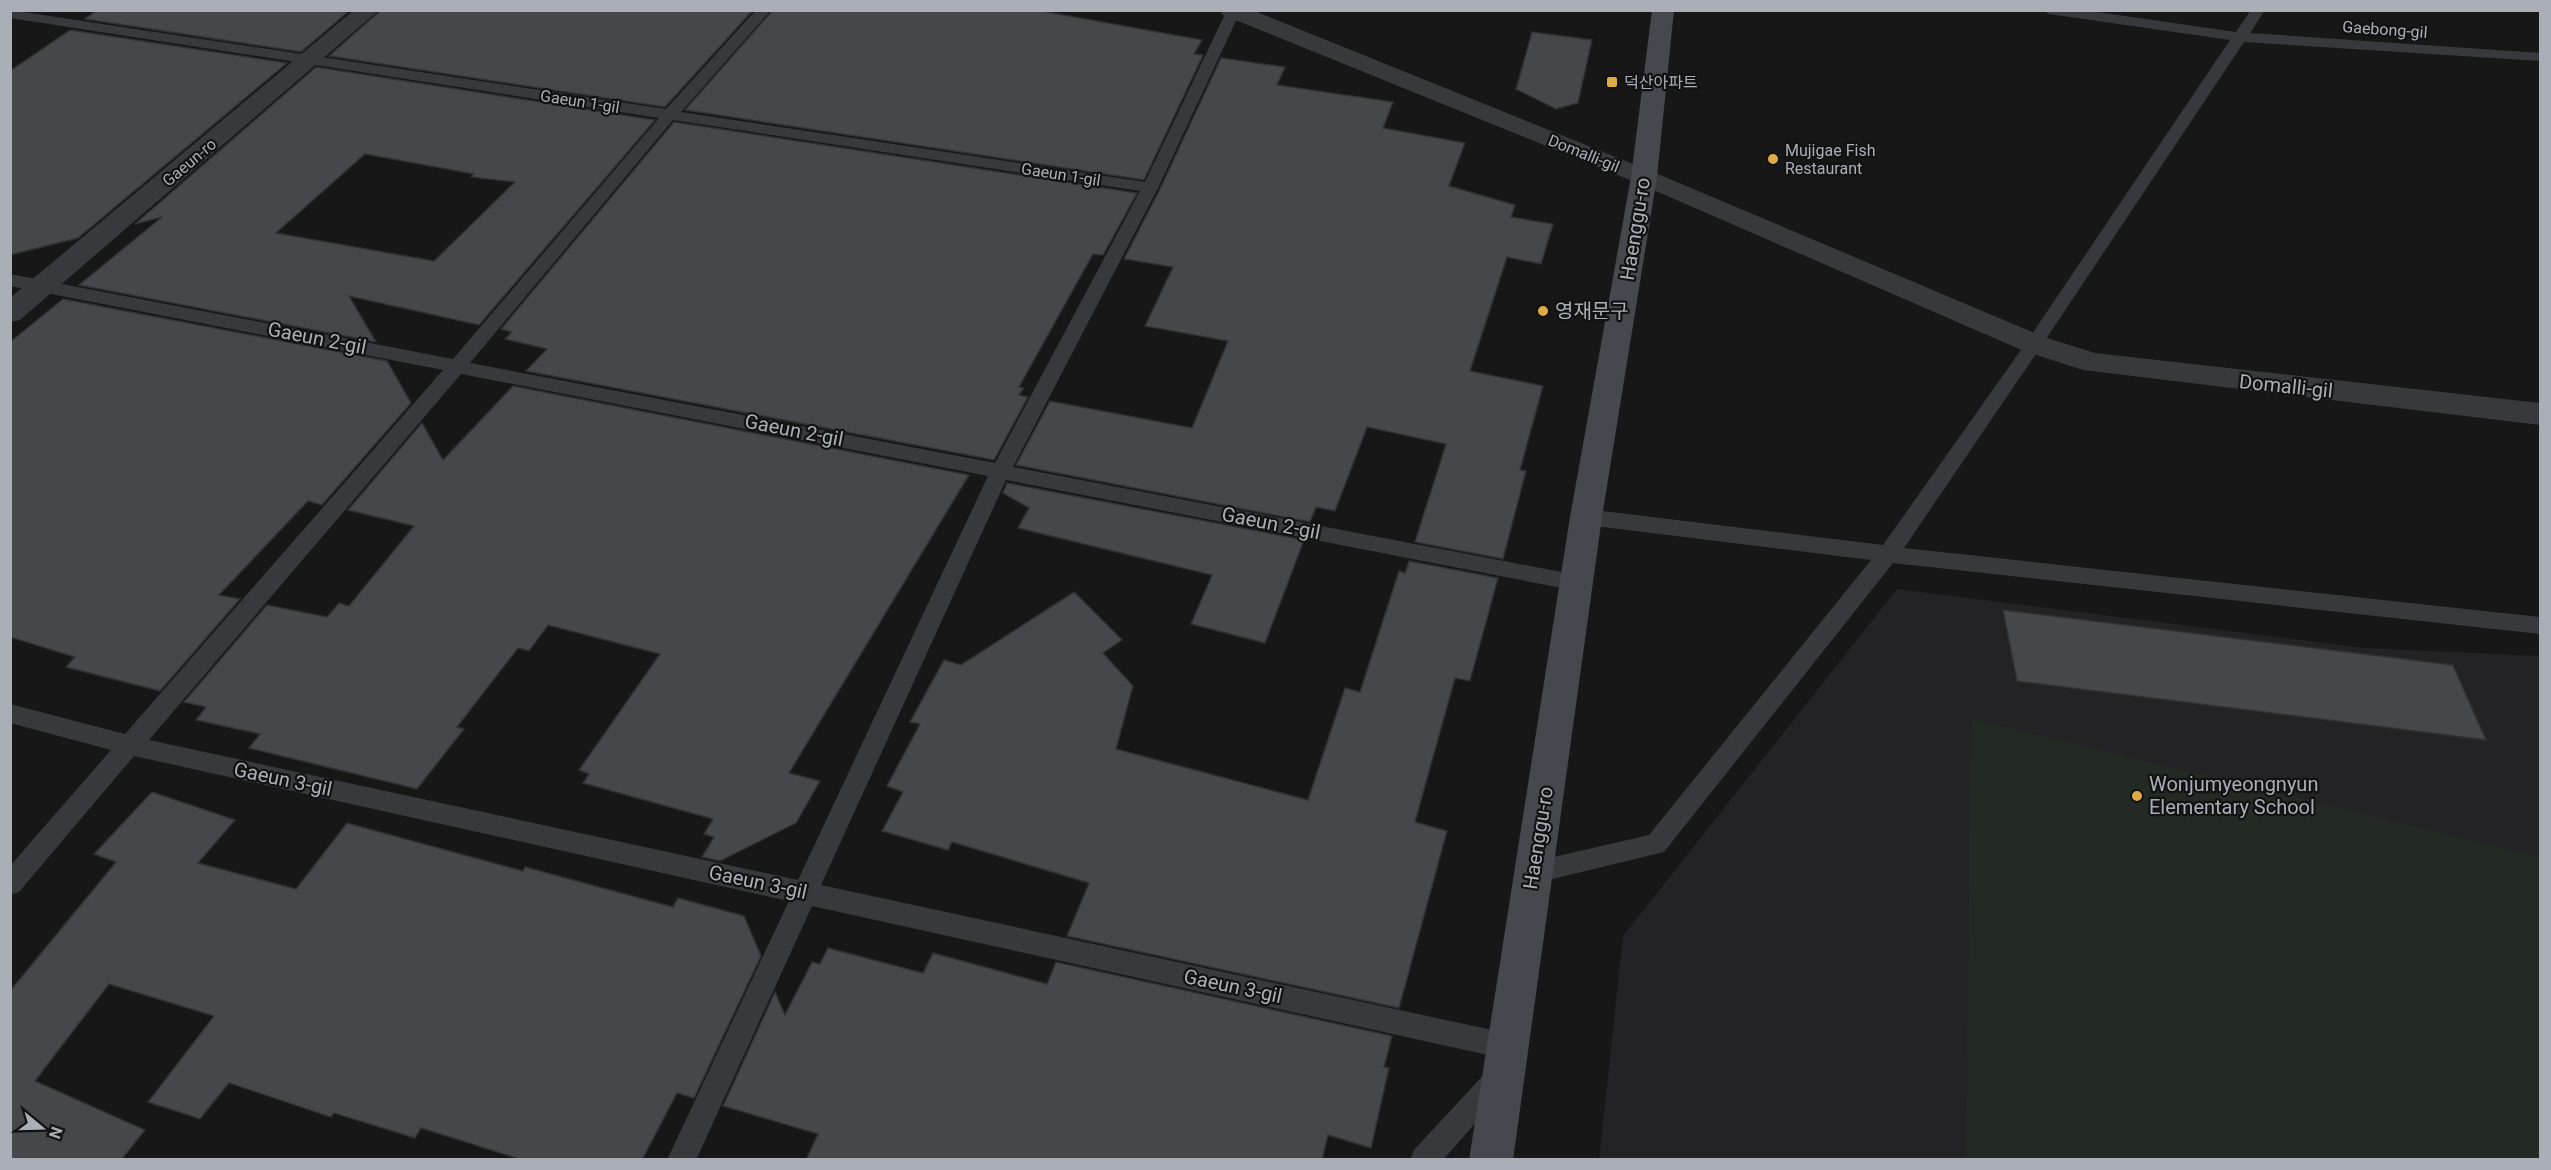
<svg xmlns="http://www.w3.org/2000/svg" width="2551" height="1170" viewBox="0 0 2551 1170" font-family="Roboto,'Noto Sans KR',sans-serif">
<style>
.built{fill:#232325}
.green{fill:#232a24}
.building{fill:#46474b;stroke:#313134;stroke-width:1.5;fill-rule:evenodd}
.lines{fill:none;stroke-linecap:round;stroke-linejoin:round}
.lane{fill:#38393d;fill-rule:evenodd}
.street{fill:#38393d;fill-rule:evenodd}
.secondary{fill:#46484d;fill-rule:evenodd}
.poi-dot{fill:#dfab47;stroke:#121213;stroke-width:2}
.labels{text-anchor:middle;stroke-width:4.5;stroke-linejoin:round;paint-order:stroke}
.far-street-label{font-size:16px;fill:#aaaeb7;stroke:#121213}
.far-poi-label{font-size:16px;fill:#aaaeb7;stroke:#121213;text-anchor:start}
.street-label{font-size:20px;fill:#aaaeb7;stroke:#121213}
.poi-label{font-size:20px;fill:#aaaeb7;stroke:#121213;text-anchor:start}
</style>
<rect width="100%" height="100%" fill="#171718"/>
<polygon class="built" points="1897,589 2365,648 2540,656 2540,1159 1599,1160 1623,936"/>
<polygon class="green" points="1971,719 2540,857 2540,1159 1966,1159"/>
<g class="building">
<polygon points="97,10 350,10 301,52 85,19"/>
<polygon points="381,10 753,10 665,107 329,56"/>
<polygon points="773,10 1036,10 1202,40 1194,54 1203,55 1144,180 685,110"/>
<polygon points="70,30 287,63 78,238 10,255 10,71"/>
<polygon points="1532,32 1592,40 1578,103 1556,109 1516,89"/>
<polygon points="1221,58 1285,67 1277,85 1393,102 1383,128 1465,143 1449,186 1515,205 1511,217 1553,224 1541,264 1507,257 1470,371 1543,386 1520,470 1526,471 1503,559 1415,542 1446,444 1367,427 1335,511 1316,507 1310,522 1016,465 1050,401 1192,428 1228,341 1145,326 1173,267 1124,259 1160,189"/>
<path d="M 316,67 L 655,120 L 479,325 L 349,296 L 376,342 L 79,285 L 162,217 L 135,224 ZM 365,154 L 474,174 L 471,177 L 515,182 L 434,261 L 276,233 Z"/>
<polygon points="674,122 1137,193 1103,255 1093,254 1019,387 1024,388 1019,395 1028,397 994,460 526,371 547,349 505,339 512,332 501,329"/>
<polygon points="63,299 387,361 411,403 322,505 308,501 219,595 240,599 160,691 66,667 75,657 10,637 10,342"/>
<polygon points="513,386 969,475 789,773 820,781 796,823 720,861 702,857 714,837 704,834 713,819 583,783 589,774 579,770 660,654 548,625 529,651 518,648 457,727 464,729 417,789 249,748 260,734 196,720 206,707 184,702 267,605 327,617 339,603 349,606 414,526 348,510 422,423 443,460"/>
<polygon points="1007,483 1304,540 1265,643 1191,624 1212,575 1018,528 1029,508 1003,493"/>
<polygon points="1409,561 1498,578 1470,681 1455,678 1415,822 1447,831 1399,1008 1067,936 1089,883 952,842 948,850 882,831 903,792 887,786 920,724 910,722 944,660 961,665 1074,592 1122,640 1103,653 1133,686 1116,749 1308,800 1345,688 1360,692 1399,571 1405,573"/>
<polygon points="2003,610 2453,665 2486,740 2017,681"/>
<polygon points="152,792 235,820 198,863 296,889 347,823 523,871 525,867 673,907 678,898 744,916 761,956 694,1098 677,1093 642,1160 523,1160 421,1128 415,1138 334,1113 331,1117 229,1083 200,1119 148,1102 214,1016 109,984 35,1081 145,1130 121,1160 10,1160 10,991 116,862 94,854"/>
<polygon points="828,948 923,973 933,953 1047,984 1056,962 1392,1036 1384,1067 1389,1068 1371,1148 1328,1135 1322,1160 806,1160 818,1134 723,1106 775,992 785,1015 812,962 820,964"/>
</g>
<g class="lines">
<g class="lane">
<path d="M 10,10 L 666,109 L 756,10 L 771,10 L 681,112 L 1145,182 L 1227,10 L 1241,10 L 1158,188 L 1013,467 L 1577,575 L 1584,577 L 1587,583 L 1584,589 L 1577,591 L 1006,480 L 821,885 L 1506,1033 L 1515,1037 L 1519,1046 L 1515,1055 L 1506,1059 L 812,906 L 696,1160 L 667,1160 L 789,901 L 134,756 L 19,892 L 10,895 L 10,866 L 111,750 L 10,723 L 10,704 L 125,734 L 443,370 L 10,286 L 10,274 L 453,359 L 659,118 L 10,18 ZM 673,120 L 1140,191 L 995,463 L 470,363 ZM 461,374 L 988,476 L 798,880 L 149,740 Z"/>
<polygon points="2042,10 2083,10 2236,32 2251,10 2265,10 2250,33 2540,53 2540,61 2244,42 2040,348 1904,548 2540,617 2540,634 1893,563 1664,852 1532,884 1523,881 1520,873 1523,865 1532,862 1649,835 1871,560 1586,525 1579,522 1576,517 1579,512 1586,509 1883,545 2028,340 2230,40 2049,14"/>
<polygon points="1498,1065 1507,1069 1511,1078 1507,1087 1443,1160 1410,1160 1414,1150 1489,1069"/>
</g>
<g class="street">
<polygon points="354,10 379,10 20,320 10,322 10,298"/>
<polygon points="1220,10 1252,10 1653,172 2044,337 2095,353 2540,403 2540,425 2083,370 2024,351 1635,182 1223,15"/>
</g>
<polygon class="secondary" points="1652,10 1674,10 1657,177 1602,517 1513,1160 1469,1160 1570,517 1631,177"/>
</g>
<g class="poi-dot">
<rect x="1606" y="76" width="12" height="12" rx="3"/>
<circle cx="1773" cy="159" r="6"/>
<circle cx="1543" cy="311" r="6"/>
<circle cx="2137" cy="796" r="6"/>
</g>
<g class="labels">
<g class="far-street-label">
<text transform="translate(2385 29) rotate(4)" y="6">Gaebong-gil</text>
<text transform="translate(580 101) rotate(9)" y="6">Gaeun 1-gil</text>
<text transform="translate(1584 153) rotate(22)" y="6">Domalli-gil</text>
<text transform="translate(189 162) rotate(-40)" y="6">Gaeun-ro</text>
<text transform="translate(1061 174) rotate(9)" y="6">Gaeun 1-gil</text>
</g>
<g class="far-poi-label">
<text x="1624" y="88">덕산아파트</text>
<text x="1785" y="156">Mujigae Fish<tspan x="1785" dy="18">Restaurant</tspan></text>
</g>
<g class="street-label">
<text transform="translate(1635 229) rotate(-81)" y="7">Haenggu-ro</text>
<text transform="translate(317 338) rotate(11)" y="7">Gaeun 2-gil</text>
<text transform="translate(2286 386) rotate(6)" y="7">Domalli-gil</text>
<text transform="translate(794 430) rotate(11)" y="7">Gaeun 2-gil</text>
<text transform="translate(1271 523) rotate(11)" y="7">Gaeun 2-gil</text>
<text transform="translate(283 779) rotate(12)" y="7">Gaeun 3-gil</text>
<text transform="translate(1538 838) rotate(-81)" y="7">Haenggu-ro</text>
<text transform="translate(758 882) rotate(12)" y="7">Gaeun 3-gil</text>
<text transform="translate(1233 986) rotate(12)" y="7">Gaeun 3-gil</text>
</g>
<g class="poi-label">
<text x="1555" y="318">영재문구</text>
<text x="2149" y="791">Wonjumyeongnyun<tspan x="2149" dy="23">Elementary School</tspan></text>
</g>
</g>
<rect width="2551" height="1170" fill="none" stroke="#aaaeb7" stroke-width="24"/>
<g transform="translate(42 1128) rotate(109)" stroke="#121213" stroke-width="4.5" paint-order="stroke">
<path d="M0-4.5L10 22L0 15L-10 22Z" fill="#aaaeb7"/>
<text y="-9" font-size="16" font-weight="bold" text-anchor="middle" fill="#aaaeb7">N</text>
</g>
</svg>
